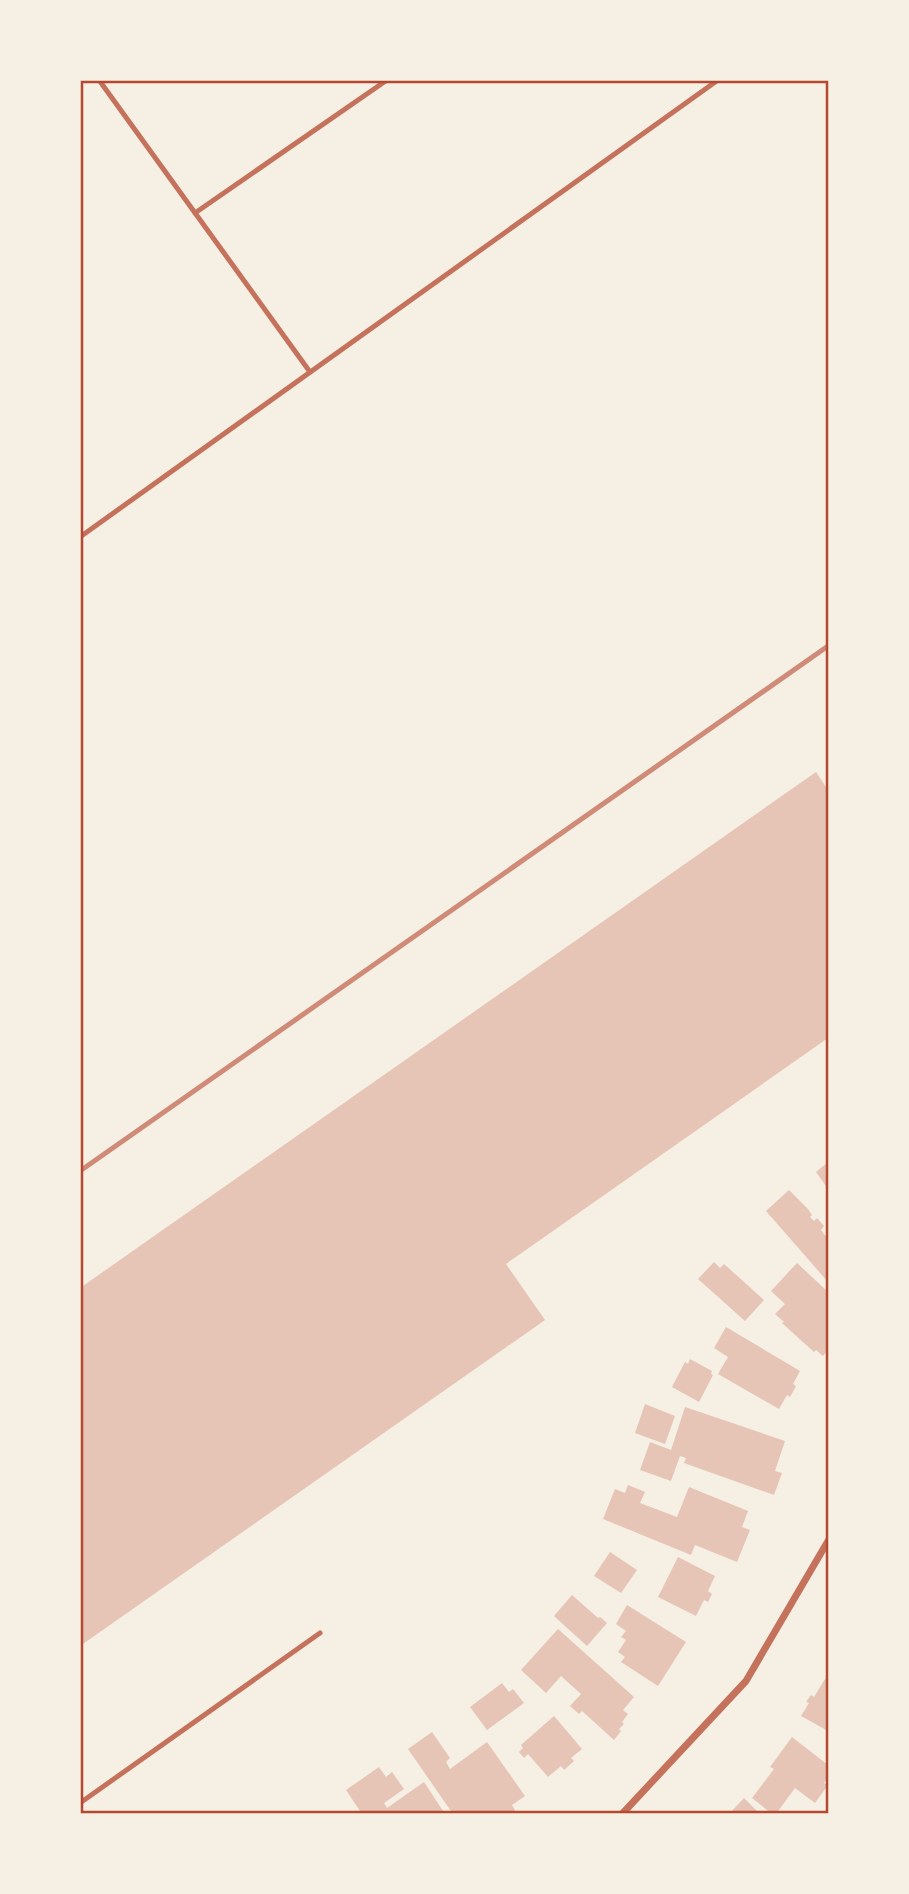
<svg xmlns="http://www.w3.org/2000/svg" width="909" height="1894" viewBox="0 0 909 1894" font-family="Signika,sans-serif">
<style>
.building{fill:#e6c5b7}
.lines{fill:none;stroke-linecap:round;stroke-linejoin:round}
.service{stroke:#c5725c;stroke-width:5}
.minor{stroke:#c5725c;stroke-width:7}
.rail{stroke:#cf8b77;stroke-width:5}
.neatline{fill:none;stroke:#b5482f;stroke-width:2.5}
</style>
<rect width="100%" height="100%" fill="#f6efe4"/>
<g class="building">
<polygon points="816,772 828,790 828,1038 506,1264 545,1320 80,1646 80,1288"/>
<polygon points="828,1162 828,1189 816,1172"/>
<polygon points="789,1190 808,1209 812,1215 810,1217 814,1221 817,1218 824,1226 821,1230 828,1239 827,1244 828,1246 828,1282 766,1211"/>
<polygon points="714,1262 720,1268 724,1264 764,1300 745,1321 698,1279"/>
<polygon points="797,1263 828,1292 828,1350 823,1356 816,1350 814,1352 782,1323 784,1322 775,1314 785,1304 771,1291"/>
<polygon points="726,1327 800,1371 793,1384 796,1386 790,1397 787,1395 779,1409 718,1374 728,1357 714,1348"/>
<polygon points="690,1359 712,1371 711,1374 713,1375 699,1402 672,1387 685,1362 688,1364"/>
<polygon points="645,1404 675,1416 665,1444 635,1433"/>
<polygon points="685,1407 785,1441 775,1471 782,1473 774,1495 684,1463 686,1458 680,1456 671,1481 640,1470 650,1442 671,1450"/>
<polygon points="628,1485 645,1492 640,1503 677,1517 689,1487 748,1511 742,1527 750,1530 737,1562 695,1545 691,1555 603,1519 615,1489 625,1493"/>
<polygon points="610,1552 637,1570 621,1593 594,1576"/>
<polygon points="678,1557 715,1576 708,1591 712,1594 708,1602 704,1600 696,1616 658,1597"/>
<polygon points="572,1595 598,1618 600,1617 607,1623 587,1646 554,1616"/>
<polygon points="627,1605 686,1642 658,1686 621,1662 625,1657 618,1652 626,1640 621,1637 626,1631 616,1624"/>
<polygon points="558,1629 634,1697 623,1710 628,1714 622,1722 624,1724 619,1729 621,1731 614,1740 582,1711 579,1714 570,1706 581,1694 561,1676 546,1693 521,1670"/>
<polygon points="828,1674 828,1731 801,1716 809,1703 806,1702 811,1695 814,1697"/>
<polygon points="502,1683 509,1692 513,1689 524,1703 487,1730 470,1707"/>
<polygon points="554,1716 582,1749 571,1758 574,1761 564,1770 561,1766 548,1777 528,1754 524,1758 519,1752 523,1748 521,1745"/>
<polygon points="432,1732 450,1758 446,1762 450,1769 487,1742 525,1796 512,1805 515,1810 509,1814 453,1814 408,1749"/>
<polygon points="792,1737 828,1765 828,1777 824,1783 828,1785 815,1803 795,1788 776,1814 772,1814 752,1798 774,1769 770,1767"/>
<polygon points="379,1767 386,1777 392,1772 404,1789 384,1803 387,1808 424,1782 445,1814 362,1814 346,1790"/>
<polygon points="744,1798 760,1814 729,1814"/>
</g>
<g class="lines">
<g class="service">
<polyline points="99,80 310,372"/>
<polyline points="195,213 387,80"/>
<polyline points="80,537 718,80"/>
<polyline points="80,1803 320,1633"/>
</g>
<polyline class="minor" points="622,1814 746,1681 828,1541"/>
<polyline class="rail" points="80,1171 828,646"/>
</g>
<rect width="909" height="1894" fill="none" stroke="#f6efe4" stroke-width="164"/>
<rect x="82" y="82" width="745" height="1730" class="neatline"/>
</svg>
